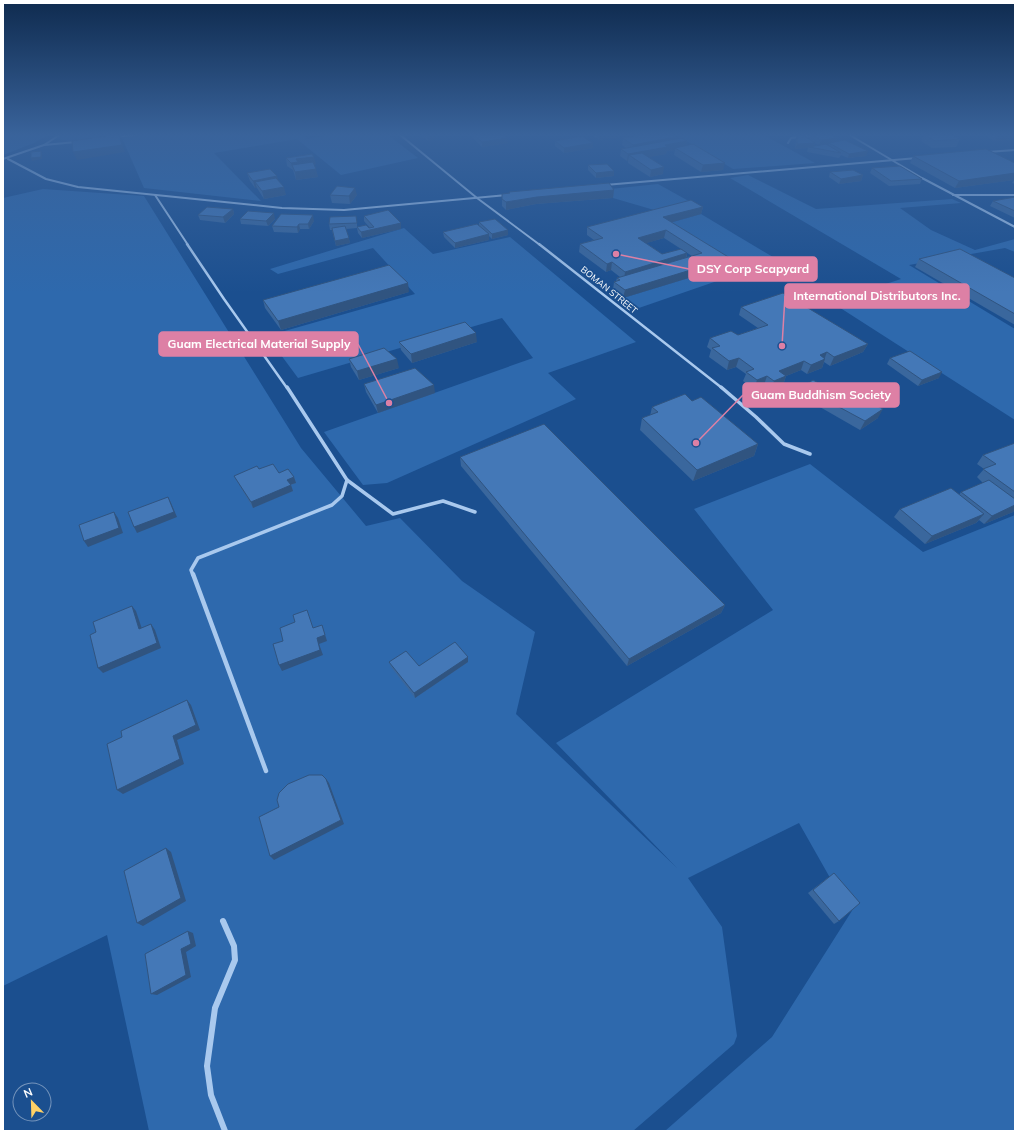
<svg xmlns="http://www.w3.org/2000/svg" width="1018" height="1134" viewBox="0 0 1018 1134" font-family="Mulish,sans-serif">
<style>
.green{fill:#2e69ad}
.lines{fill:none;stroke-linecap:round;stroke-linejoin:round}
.minor-far4{stroke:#a9c9ee;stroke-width:2}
.minor-far3{stroke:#a9c9ee;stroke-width:2.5}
.minor-far2{stroke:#a9c9ee;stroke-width:3.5}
.minor-far1{stroke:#a9c9ee;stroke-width:4.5}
.minor{stroke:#a9c9ee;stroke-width:6}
.wall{fill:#3a679d;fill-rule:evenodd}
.shaded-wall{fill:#305480}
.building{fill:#4478b7;stroke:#305480}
.labels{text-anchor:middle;stroke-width:3.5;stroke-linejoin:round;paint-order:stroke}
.far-street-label{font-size:9px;fill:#fff;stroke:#1b4f8f}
.leader{fill:none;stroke:#dd80a5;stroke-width:1.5}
.callout-dot{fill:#dd80a5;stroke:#1b4f8f;stroke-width:1.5}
.callout{fill:#dd80a5;stroke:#dd80a5;stroke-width:1.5}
.callout-label{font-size:12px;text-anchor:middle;font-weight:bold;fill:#fff}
</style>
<rect width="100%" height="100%" fill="#1b4f8f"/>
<g class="green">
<polygon points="3,134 50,134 34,143 3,155"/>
<path d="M 62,134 L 135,134 C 118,136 69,145 56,138 Z"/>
<polygon points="154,134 302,134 307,139 337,134 387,134 418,158 341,175 297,139 214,153 261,201 144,188 122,138"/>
<polygon points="675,134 762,134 815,163 733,169"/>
<polygon points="748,175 816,209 952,199 961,203 900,208 931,230 975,250 1015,239 1015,252 1005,248 909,265 1015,329 1015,420 831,302 901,279 730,178"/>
<polygon points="658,184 694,204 661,212 613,198 610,189"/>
<polygon points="43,189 144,196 301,448 366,526 400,518 462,581 535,632 516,714 677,868 556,743 773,610 694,509 810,464 923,552 1015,515 1015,1131 665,1131 772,1037 855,906 829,876 799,823 688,878 722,927 737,1036 734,1044 633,1131 149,1131 107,935 3,986 3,198"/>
<polygon points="701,214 778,260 636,309 623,298 727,266 662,225"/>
<polygon points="404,228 433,254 510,237 636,342 548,373 576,399 387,483 363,485 324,432 533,358 502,318 298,378 267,336 415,294 373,248 278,274 270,269"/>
</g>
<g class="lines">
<g class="minor-far4">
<polyline points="399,134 477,198 540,245"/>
<polyline points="848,134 922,178 1015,227"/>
<polyline points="116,137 143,134"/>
<polyline points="788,143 791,138 819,134"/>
<polyline points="44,145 76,142"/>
<polyline points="987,152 1015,150"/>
<polyline points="3,159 44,145 61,134"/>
<polyline points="8,159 46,179 78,187 282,208 344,210 507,195"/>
<polyline points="605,185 917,158"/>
<polyline points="155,195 188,245"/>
<polyline points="953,195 1015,195"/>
</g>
<g class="minor-far3">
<polyline points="187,244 224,299 287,388"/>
<polyline points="539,244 722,388"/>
</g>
<g class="minor-far2">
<polyline points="287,387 347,480 393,514 443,501 475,512"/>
<polyline points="721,387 756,417 784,444 810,454"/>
<polyline points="193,575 191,570 198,558 332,505 342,496 347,480"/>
</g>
<polyline class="minor-far1" points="193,574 266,771"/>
<polyline class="minor" points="223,921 234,946 235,960 215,1008 207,1066 211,1095 225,1131"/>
</g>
<g class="wall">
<polygon points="421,134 434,134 435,135 435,139 428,141 421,136"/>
<polygon points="472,134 502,134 508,143 482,147 473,138"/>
<polygon points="591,134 634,134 599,140"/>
<path d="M 809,134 L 837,138 L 836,142 L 866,156 L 848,158 L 841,155 L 839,158 L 807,152 L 808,148 L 795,149 L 796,139 L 797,135 L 807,138 ZM 811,141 L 819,145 L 829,144 L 828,145 L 814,146 L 815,143 Z"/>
<polygon points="924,134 960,139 956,147 932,148 921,141"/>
<polygon points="982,134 1015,134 1014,139 995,141"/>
<polygon points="680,136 680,138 687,141 686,146 723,170 701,172 674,155 675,150 667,151 666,154 648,157 663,174 650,177 628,163 628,161 627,161 620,156 621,149 626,148 622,145 623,138"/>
<polygon points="555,141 593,143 593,148 564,153 555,146"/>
<polygon points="913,156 1015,163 1015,184 1012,183 1014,180 955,188 910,163"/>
<polygon points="286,158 316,164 314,165 318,177 296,180 293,170 287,166"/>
<polygon points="588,165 614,171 614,176 596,178 588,170"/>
<polygon points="872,168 922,179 920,184 889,186 870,173"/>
<polygon points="830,172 863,175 861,181 839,184 829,177"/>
<polygon points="247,173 277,176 277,179 286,195 264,199 257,188 255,188 250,181"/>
<polygon points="614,190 613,198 536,204 506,210 502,206 502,194 509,194 509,192"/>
<polygon points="330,195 357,195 350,204 332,203"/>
<polygon points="1015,197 1015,218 990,206 993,201"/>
<path d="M 703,207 L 701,214 L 672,222 L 728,266 L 623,298 L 613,290 L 614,282 L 616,281 L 617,278 L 620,277 L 611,270 L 606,272 L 579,252 L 580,244 L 594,240 L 587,235 L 587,227 ZM 664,238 L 692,256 L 687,257 L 687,253 L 662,254 L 646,243 Z"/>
<polygon points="233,209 234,214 225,223 200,220 198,215"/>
<polygon points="364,216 401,229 362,238 358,233 357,228 346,229 350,243 336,246 332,230 330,230 329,224 357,221 357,227 370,228 364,221"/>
<polygon points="240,219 275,219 268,226 241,224"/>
<polygon points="314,221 309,229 300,229 298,233 274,232 272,226"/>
<polygon points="479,222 508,235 492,239 489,236 489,240 455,248 444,237 443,232 479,226"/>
<polygon points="919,259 1015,278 1015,325 915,267"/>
<polygon points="409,292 281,330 265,308 263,300"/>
<polygon points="741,307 868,344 863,352 830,366 824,362 822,368 807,374 801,370 786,376 783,385 771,390 764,385 754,389 743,381 746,374 736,367 727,370 709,357 711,350 707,347 710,338 738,335 758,328 739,315"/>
<polygon points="399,342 477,342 412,363 401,350"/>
<polygon points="890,358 939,378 918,386 887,364"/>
<polygon points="349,359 399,368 359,380 351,367"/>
<polygon points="364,384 435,393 378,413 366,392"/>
<polygon points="802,387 840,395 878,418 860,430 799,395"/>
<polygon points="692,401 758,444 754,456 693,481 640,430 642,418 650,416 652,407"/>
<polygon points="1015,443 1015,509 1013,512 984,524 979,520 976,523 925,544 894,517 900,509 959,495 961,492 983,483 977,477 984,469 977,464 983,455"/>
<polygon points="460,457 725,605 721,613 627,666 461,466"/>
<polygon points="279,473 294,477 296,483 291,485 293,491 253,508 237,481 234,476"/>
<polygon points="468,657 468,662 415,698 391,667 389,662 419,666"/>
<polygon points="834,873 839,921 834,924 808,893"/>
</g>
<g class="shaded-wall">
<polygon points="119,134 125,152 77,160 73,152"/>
<polygon points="308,134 326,134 309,137"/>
<polygon points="599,134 634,134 599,140"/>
<polygon points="1015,134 1015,136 1014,139 995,141 998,136"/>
<polygon points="435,135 435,139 428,141 427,136"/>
<polygon points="680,136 679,142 687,141 686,148 675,148 675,150 667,151 666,154 635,160 629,155 628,161 627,161 628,154 632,152 633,145"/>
<polygon points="507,138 508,143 482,147 482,142"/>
<polygon points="837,138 835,143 829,143 829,144 819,145 821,140"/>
<polygon points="593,143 593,148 564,153 564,148"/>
<polygon points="815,143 813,148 809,147 808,148 795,149 797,144"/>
<polygon points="41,151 42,153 42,159 32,161 31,158"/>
<polygon points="868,151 866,156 848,158 849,154"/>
<polygon points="314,157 316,164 299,167 292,165 293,170 291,163 296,159"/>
<polygon points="725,163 723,170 701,172 703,165"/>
<polygon points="664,167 663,174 650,177 651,170"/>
<polygon points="316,169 318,177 296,180 295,172"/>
<polygon points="614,171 614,176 596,178 596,173"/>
<polygon points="1015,173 1015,178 1014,180 955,188 959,181"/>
<polygon points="863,175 861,181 839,184 841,179"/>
<polygon points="277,176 279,183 255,182 257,188 255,188 253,181"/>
<polygon points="284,187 286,195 264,199 262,191"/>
<polygon points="355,188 357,195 350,204 349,196"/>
<polygon points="614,190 613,198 536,204 506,210 506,202 537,197"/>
<polygon points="703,207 701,214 662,225 663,217"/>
<polygon points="233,209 234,214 225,223 223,217"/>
<polygon points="274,213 275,219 268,226 266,221"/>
<polygon points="313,215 314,221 309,229 308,224"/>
<polygon points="401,223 401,229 362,238 361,232"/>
<polygon points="299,224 300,229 298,233 297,227"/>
<polygon points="508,230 508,235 492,239 492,234"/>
<polygon points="666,230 664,238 637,246 638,238"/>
<polygon points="489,234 489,240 455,248 455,243"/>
<polygon points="349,238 350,243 336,246 335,241"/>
<polygon points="687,253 686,261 624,280 625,272"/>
<polygon points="730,258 728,266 623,298 625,290"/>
<polygon points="612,262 611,270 606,272 607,264"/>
<polygon points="408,283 409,292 281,330 278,321"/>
<polygon points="476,333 477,342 412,363 411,354"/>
<polygon points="868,344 863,352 830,366 834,357"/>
<polygon points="827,352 824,360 825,359 822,368 807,374 811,365 820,355"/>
<polygon points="739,358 736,367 727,370 729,361"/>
<polygon points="397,359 399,368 359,380 357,371"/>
<polygon points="804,361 801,370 776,380 779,371"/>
<polygon points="942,372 939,378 918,386 922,380"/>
<polygon points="767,376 764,385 754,389 757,380"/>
<polygon points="786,376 783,385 771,390 774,381"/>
<polygon points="434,385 435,393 378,413 376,405"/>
<polygon points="883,409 878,418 860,430 865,421"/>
<polygon points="758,444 754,456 693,481 697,470"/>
<polygon points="294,477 296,483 289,485 287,480"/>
<polygon points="291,485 293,491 253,508 251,502"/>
<polygon points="168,497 171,503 177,517 137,533 134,527"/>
<polygon points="1015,505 1015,509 1013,512 984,524 992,516"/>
<polygon points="114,512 118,518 123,533 88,547 84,541"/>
<polygon points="984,514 976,523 925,544 932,536"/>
<polygon points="725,605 721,613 627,666 629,659"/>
<polygon points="132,606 136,611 144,635 139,629"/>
<polygon points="151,624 155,630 161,648 103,673 98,668"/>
<polygon points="322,625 327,641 319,644 323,655 282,671 279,665 317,638"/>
<polygon points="468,657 468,662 415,698 414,693"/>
<polygon points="187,700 191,705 200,730 177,740 184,764 123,794 117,790 173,736"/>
<polygon points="326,779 329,783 344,824 274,860 270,856"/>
<polygon points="166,848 171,852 186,901 143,926 137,923"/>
<polygon points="188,931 193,933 196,946 186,952 191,977 157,995 151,994 181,949"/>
</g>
<g class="building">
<polygon points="119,134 122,145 73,152 72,141"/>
<polygon points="424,134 434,134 435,135 427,136"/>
<polygon points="473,134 502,134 507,138 482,142"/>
<polygon points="648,134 676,134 680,136 633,145 623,138"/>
<polygon points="809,134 829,134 837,138 821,140"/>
<polygon points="924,134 950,134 960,139 935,141"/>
<polygon points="993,134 1015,134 998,136"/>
<polygon points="797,135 803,135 815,143 797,144"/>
<polygon points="582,136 593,143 564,148 555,141"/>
<polygon points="682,138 687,141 665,145 667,147 628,154 621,149"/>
<polygon points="845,140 868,151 849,154 829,143"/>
<polygon points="693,144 725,163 703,165 675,148"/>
<polygon points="826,144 841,153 809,147"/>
<polygon points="986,149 1015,163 1015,173 959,181 913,156"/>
<polygon points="41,151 41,157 31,158 31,152"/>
<polygon points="642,153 664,167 651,170 629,155"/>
<polygon points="312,154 314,157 296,159 298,162 291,163 286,158"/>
<polygon points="313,162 316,169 295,172 292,165"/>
<polygon points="607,164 614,171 596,173 588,165"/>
<polygon points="900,166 922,179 891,181 872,168"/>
<polygon points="270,169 277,176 253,181 247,173"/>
<polygon points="853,170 863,175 841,179 830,172"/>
<polygon points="276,178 284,187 262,191 255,182"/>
<polygon points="609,183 614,190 537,197 506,202 502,199 502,194 510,193 509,192"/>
<polygon points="337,186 355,188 349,196 330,195"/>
<polygon points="1015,197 1015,211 993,201"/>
<polygon points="691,200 703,207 663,217 730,258 625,290 614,282 620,280 617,278 702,253 666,230 638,238 662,254 681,249 687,253 625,272 612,262 607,264 580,244 603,238 587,227"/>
<polygon points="207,207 233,209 223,217 198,215"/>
<polygon points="388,210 401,223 361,232 357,227 366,225 369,228 374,227 364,216"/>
<polygon points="248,211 274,213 266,221 240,219"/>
<polygon points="281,214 313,215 308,224 299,224 297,227 272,226"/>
<polygon points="356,216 357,223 329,224 330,217"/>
<polygon points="495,219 508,230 492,234 479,222"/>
<polygon points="477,224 489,234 455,243 443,232"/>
<polygon points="345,226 349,238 335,241 332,228"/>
<polygon points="960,249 1015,278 1015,314 919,259"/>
<polygon points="389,265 408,283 278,321 263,300"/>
<polygon points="783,293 868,344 834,357 827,352 820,355 825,359 811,365 804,361 779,371 786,376 774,381 767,376 757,380 746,372 754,369 739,358 729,361 712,348 720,346 710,338 731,331 738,335 768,325 741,307"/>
<polygon points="465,322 476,333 411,354 399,342"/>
<polygon points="384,348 397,359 357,371 349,359"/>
<polygon points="910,351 942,372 922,380 890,358"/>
<polygon points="415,368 434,385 376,405 364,384"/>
<polygon points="813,380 840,395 847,390 883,409 865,421 802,387"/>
<polygon points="685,394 692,401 701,397 758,444 697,470 642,418 658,412 652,407"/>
<polygon points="544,424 725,605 629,659 460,457"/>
<polygon points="1015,443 1015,492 983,469 996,464 983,455"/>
<polygon points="273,464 279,473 288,469 294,477 287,480 291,485 251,502 234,476 257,466 259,469"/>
<polygon points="989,480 1015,499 1015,505 992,516 961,492"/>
<polygon points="951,488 984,514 932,536 900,509"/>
<polygon points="168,497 174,512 134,527 128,512"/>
<polygon points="114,512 119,528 84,541 79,525"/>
<polygon points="132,606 139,629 151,624 157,643 98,668 90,635 96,632 93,622"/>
<polygon points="307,610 313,628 322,625 325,635 317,638 320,650 279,665 273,644 283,641 280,628 295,622 293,615"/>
<polygon points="455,642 468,657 414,693 389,662 406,651 419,666"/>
<polygon points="187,700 196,725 173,736 180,759 117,790 107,744 122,737 121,731"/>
<polygon points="309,775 322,775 326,779 341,820 270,856 259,817 279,807 277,800 279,793 288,784"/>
<polygon points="166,848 181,898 137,923 124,871"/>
<polygon points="834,873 860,903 839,921 813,890"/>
<polygon points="188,931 191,944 181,949 186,975 151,994 145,954"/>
</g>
<linearGradient id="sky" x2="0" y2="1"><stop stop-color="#0f2b4f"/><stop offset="0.46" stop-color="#39639b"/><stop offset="1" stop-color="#39639b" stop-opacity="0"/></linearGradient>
<rect width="1018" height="293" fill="url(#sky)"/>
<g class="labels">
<g class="far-street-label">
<text transform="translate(609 290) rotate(39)" y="3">BOMAN STREET</text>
</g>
</g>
<path class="leader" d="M616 254L689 269M782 346L785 296M389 403L358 344M696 443L743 395"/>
<g class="callout-dot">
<circle cx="616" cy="254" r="4"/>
<circle cx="782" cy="346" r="4"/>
<circle cx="389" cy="403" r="4"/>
<circle cx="696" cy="443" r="4"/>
</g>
<g class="callout">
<rect x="689" y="257" width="128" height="24" rx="4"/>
<rect x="785" y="284" width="184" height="24" rx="4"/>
<rect x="159" y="332" width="199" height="24" rx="4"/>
<rect x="743" y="383" width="156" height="24" rx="4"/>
</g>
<g class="callout-label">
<text x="753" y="273">DSY Corp Scapyard</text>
<text x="877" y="300">International Distributors Inc.</text>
<text x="259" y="348">Guam Electrical Material Supply</text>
<text x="821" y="399">Guam Buddhism Society</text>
</g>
<rect width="1018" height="1134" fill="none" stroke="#ffffff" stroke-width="8"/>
<g transform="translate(32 1102) rotate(337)"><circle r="19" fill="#1b4f8f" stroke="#7695bc"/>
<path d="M0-3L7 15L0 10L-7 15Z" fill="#ffd166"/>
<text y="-6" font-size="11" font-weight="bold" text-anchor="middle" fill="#ffffff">N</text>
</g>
</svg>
